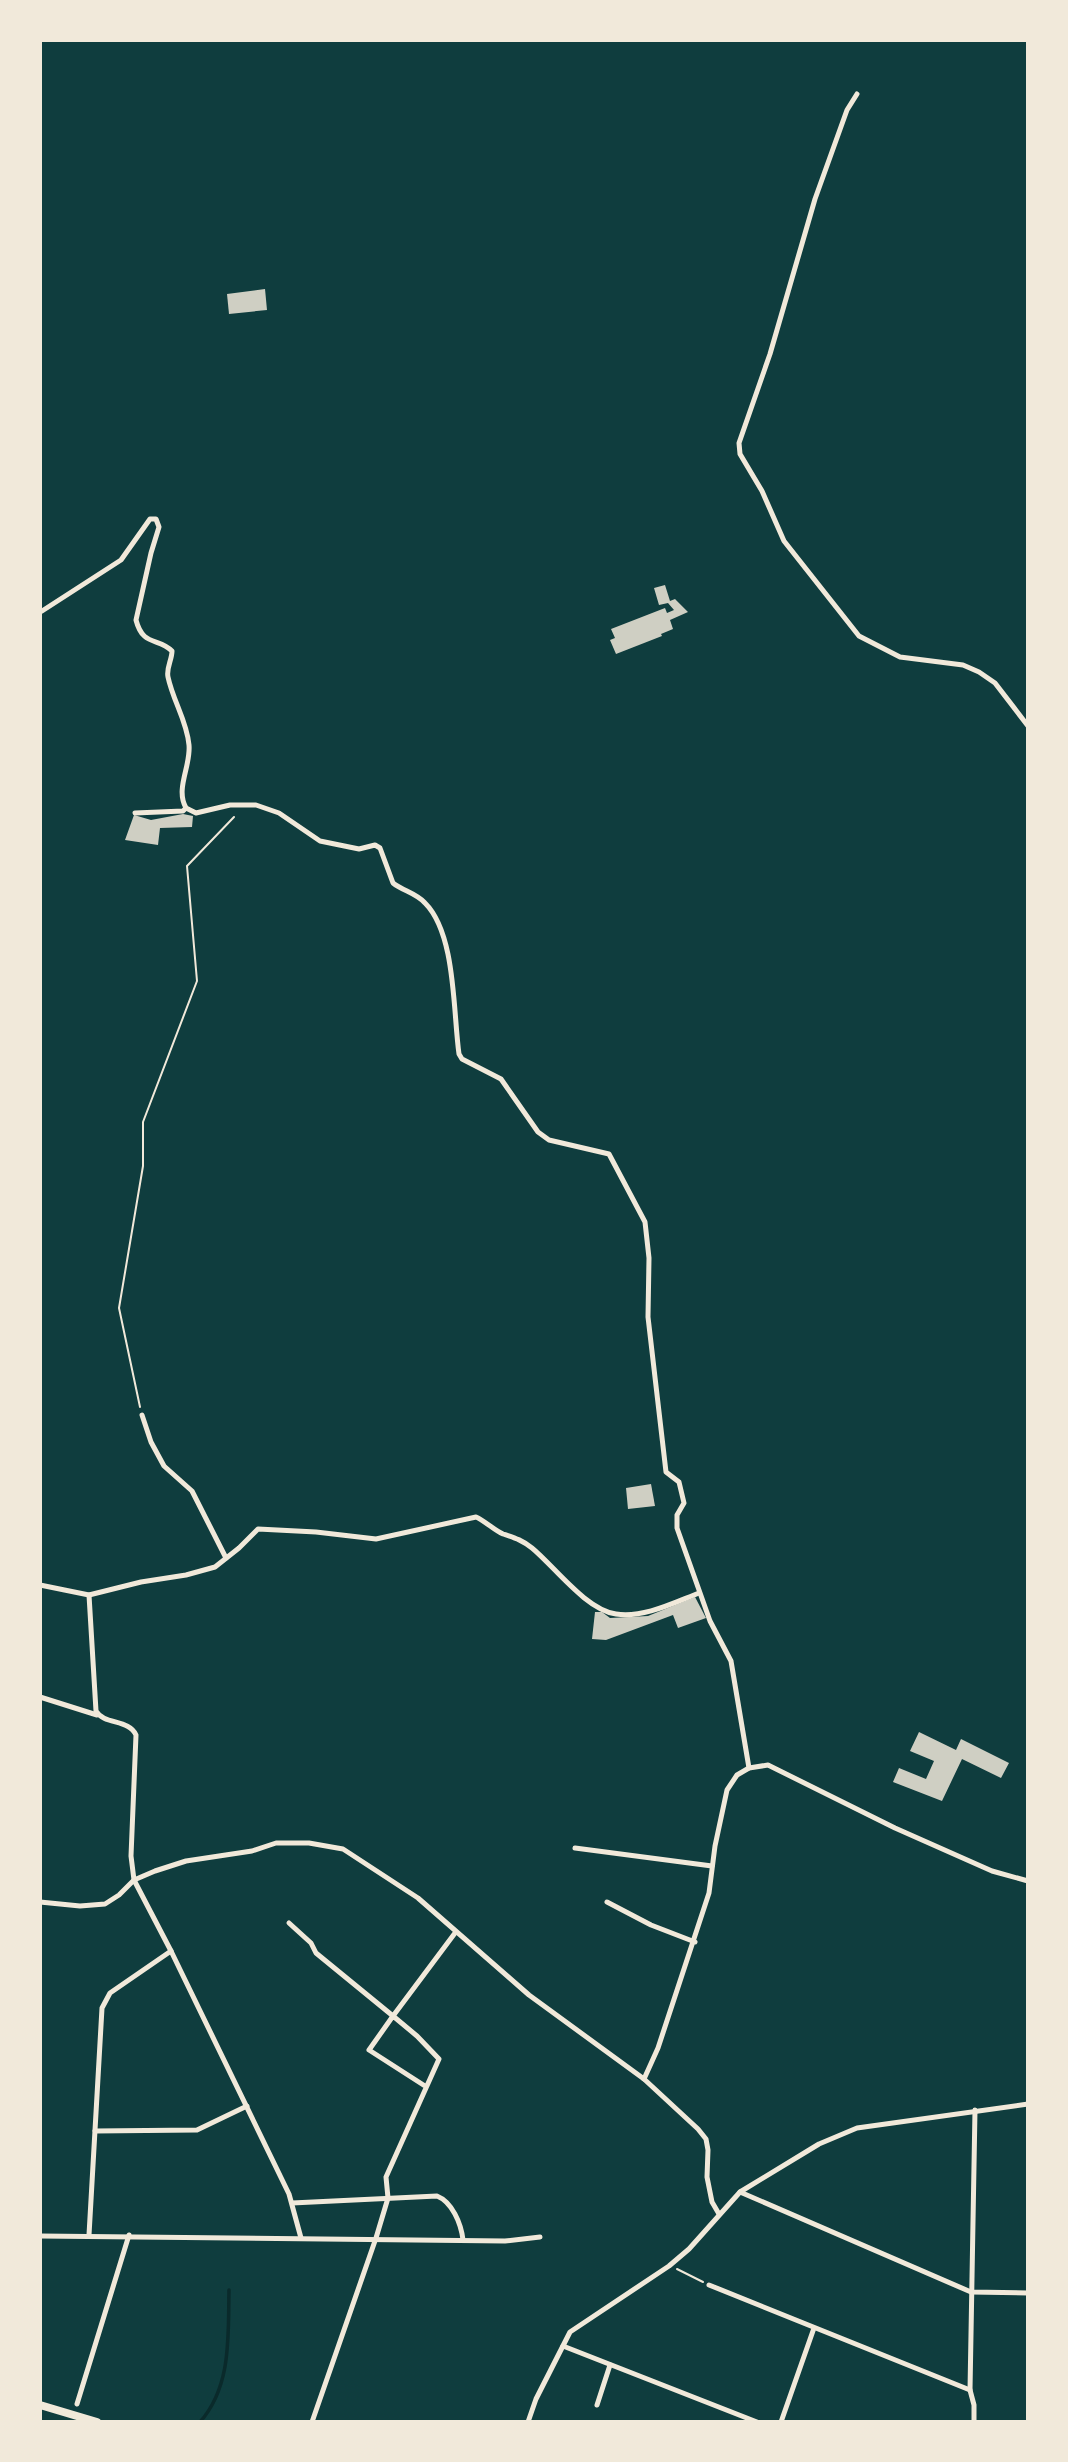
<svg xmlns="http://www.w3.org/2000/svg" width="1068" height="2462" viewBox="0 0 1068 2462" font-family="'Work Sans',sans-serif">
<style>
.lines{fill:none;stroke-linecap:round;stroke-linejoin:round}
.stream{stroke:#0a2a2b;stroke-width:3.5}
.building{fill:#cfcfc3}
.path{stroke:#f1e9da;stroke-width:2}
.minor{stroke:#f1e9da;stroke-width:5}
.secondary{stroke:#f1e9da;stroke-width:8}
</style>
<rect width="100%" height="100%" fill="#0f3d3e"/>
<g class="lines">
<path class="stream" d="M 200,2422 C 232,2386 228,2335 229,2290"/>
</g>
<g class="building">
<polygon points="265,289 267,310 229,314 227,294"/>
<polygon points="665,585 670,601 675,599 688,612 670,620 673,629 661,634 662,636 616,654 610,640 615,638 611,629 665,608 667,613 674,610 668,603 659,605 654,588"/>
<polygon points="183,814 193,816 192,827 160,828 158,845 125,840 134,815 151,820"/>
<polygon points="651,1484 655,1506 628,1509 626,1488"/>
<polygon points="695,1597 706,1618 678,1628 673,1615 606,1640 592,1639 595,1612 602,1612 610,1618 648,1616"/>
<polygon points="919,1732 956,1750 961,1739 1009,1763 1001,1778 962,1759 942,1801 893,1782 899,1768 926,1779 934,1761 910,1751"/>
</g>
<g class="lines">
<g class="path">
<polyline points="140,1407 119,1308 143,1166 143,1122 197,981 187,866 234,817"/>
<polyline points="677,2269 703,2282"/>
</g>
<g class="minor">
<polyline points="857,94 847,110 815,199 770,354 739,443 740,454 762,491 784,541 859,636 900,657 963,665 979,672 995,683 1028,726"/>
<path d="M 42,611 L 121,560 L 150,519 L 156,519 L 159,527 L 151,553 L 136,620 C 143,647 158,637 172,651 C 172,660 166,668 168,677 C 173,701 187,721 189,745 C 191,766 175,789 186,808 L 196,813 L 230,805 L 256,805 L 279,813 L 320,841 L 359,849 L 375,845 L 380,848 L 393,883 C 403,891 416,893 425,903 C 456,934 453,1012 459,1054 L 462,1059 L 501,1079 L 538,1132 L 549,1140 L 609,1154 L 645,1222 L 649,1258 L 648,1317 L 666,1472 L 679,1482 L 684,1503 L 677,1515 L 677,1528 L 710,1621 L 731,1661 L 749,1768"/>
<polyline points="135,813 183,811 186,808"/>
<polyline points="142,1415 151,1442 164,1466 192,1491 226,1558"/>
<path d="M 40,1585 L 89,1595 L 141,1582 L 186,1575 L 215,1567 L 239,1548 L 258,1529 L 316,1532 L 376,1539 L 476,1517 C 485,1521 494,1530 503,1534 C 515,1538 522,1540 532,1548 C 554,1566 586,1610 616,1614 C 644,1618 673,1603 699,1593"/>
<path d="M 89,1595 L 96,1711 C 104,1725 129,1719 136,1735 L 131,1856 L 134,1880 L 171,1951 L 289,2194 L 301,2238"/>
<polyline points="40,1697 97,1715"/>
<polyline points="575,1848 712,1866"/>
<polyline points="40,1902 80,1906 105,1904 119,1895 134,1880 155,1871 186,1861 252,1851 276,1843 309,1843 343,1849 418,1898 529,1995 644,2079 698,2129 706,2139 708,2150 707,2177 712,2202 719,2214"/>
<polyline points="607,1902 651,1925 695,1942"/>
<polyline points="289,1923 311,1943 316,1953 393,2016 455,1933"/>
<polyline points="644,2079 658,2048 709,1893 715,1846 727,1790 737,1775 749,1768 768,1765 895,1828 992,1871 1028,1881"/>
<polyline points="95,2131 197,2130 247,2106"/>
<polyline points="740,2192 971,2292 1028,2293"/>
<path d="M 292,2203 L 437,2196 C 452,2202 461,2223 463,2240"/>
<polyline points="89,2235 102,2008 110,1993 171,1951"/>
<polyline points="40,2236 505,2241 540,2237"/>
<polyline points="709,2285 970,2390"/>
<polyline points="563,2346 757,2422"/>
<polyline points="77,2404 129,2235"/>
<polyline points="597,2405 610,2365"/>
<polyline points="312,2422 376,2238 388,2198 386,2177 439,2059 417,2036 393,2016 369,2050 425,2086"/>
<polyline points="528,2422 536,2399 570,2332 669,2266 689,2249 740,2192 819,2144 857,2128 1028,2104"/>
<polyline points="781,2422 814,2328"/>
<polyline points="974,2422 974,2405 970,2390 975,2110"/>
</g>
<polyline class="secondary" points="40,2405 97,2422"/>
</g>
<rect width="1068" height="2462" fill="none" stroke="#f1e9da" stroke-width="84"/>
</svg>
